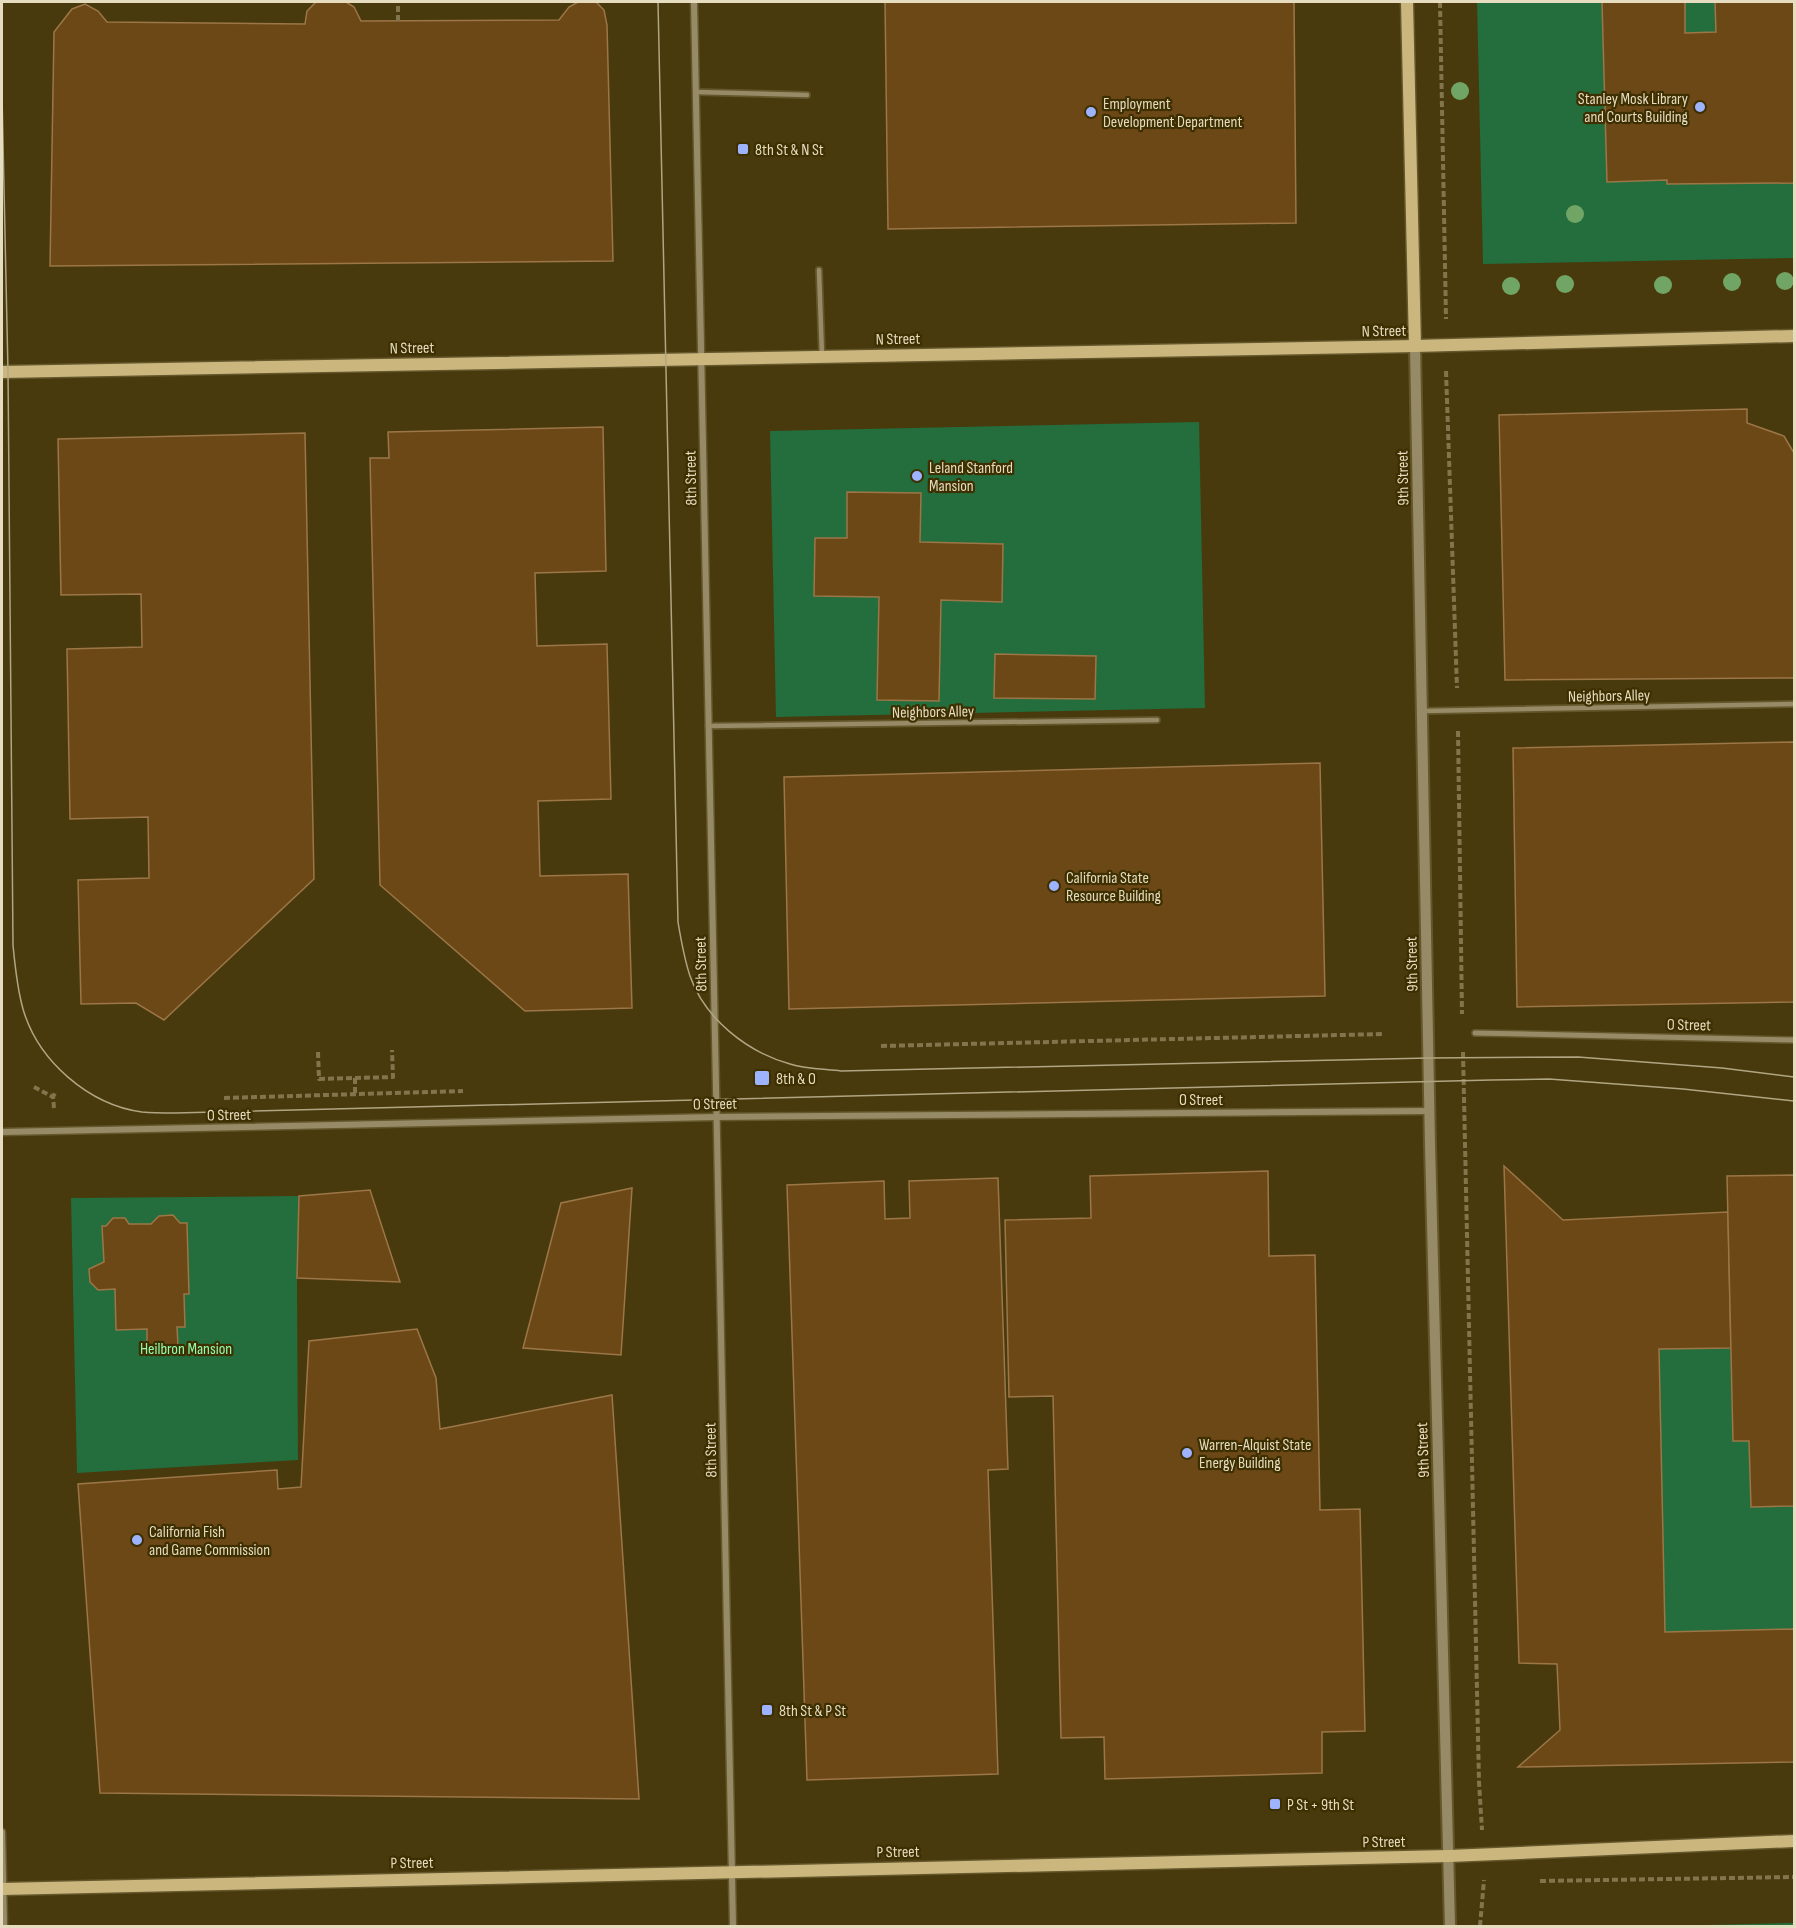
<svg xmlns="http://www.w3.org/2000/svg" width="1796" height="1928" viewBox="0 0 1796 1928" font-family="'Sofia Sans Condensed',sans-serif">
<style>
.green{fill:#246d3d}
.building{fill:#6c4817;stroke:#9c7647;stroke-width:1.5}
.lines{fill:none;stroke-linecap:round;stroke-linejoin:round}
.service-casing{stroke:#64572c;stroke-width:8}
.pedestrian-casing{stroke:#64572c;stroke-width:8}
.minor-casing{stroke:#64572c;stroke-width:9}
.tertiary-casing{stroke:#64572c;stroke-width:14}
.secondary-casing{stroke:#64572c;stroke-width:15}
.path{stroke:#82754d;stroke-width:4;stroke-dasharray:6 3;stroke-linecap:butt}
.service{stroke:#978b67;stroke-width:4.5}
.pedestrian{stroke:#978b67;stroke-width:5}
.minor{stroke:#978b67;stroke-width:6}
.tertiary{stroke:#978b67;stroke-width:10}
.secondary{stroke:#cbb77e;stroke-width:12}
.tram{stroke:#b1a683;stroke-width:1.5}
.tree{fill:#70a566}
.poi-dot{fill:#9eb3fd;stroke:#3d2f00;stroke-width:2}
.labels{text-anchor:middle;stroke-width:4.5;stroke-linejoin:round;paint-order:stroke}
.poi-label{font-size:16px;fill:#e6dcbf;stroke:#3d2f00;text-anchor:start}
.street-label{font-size:16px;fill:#e6dcbf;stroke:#3d2f00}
.park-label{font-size:16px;fill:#91fcaf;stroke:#3d2f00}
</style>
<rect width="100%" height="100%" fill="#483a0c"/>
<g class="green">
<polygon points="1477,2 1794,2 1794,258 1483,264"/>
<polygon points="1199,422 1205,708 776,717 770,431"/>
<polygon points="299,1196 297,1278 298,1460 77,1473 71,1198"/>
<polygon points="1731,1348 1733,1441 1749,1441 1751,1507 1794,1506 1794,1629 1665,1632 1659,1349"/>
<polygon points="1794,1923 1794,1926 1665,1926"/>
</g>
<g class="building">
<polygon points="316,2 346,2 354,7 361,21 559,20 569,7 578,2 596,2 604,10 607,25 613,261 50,266 54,32 72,9 85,4 98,11 107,22 305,24 307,11"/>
<polygon points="885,2 1294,2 1296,223 888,229"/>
<polygon points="1602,2 1685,2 1685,33 1716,32 1715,2 1794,2 1794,183 1667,184 1667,180 1607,182"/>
<polygon points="1747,409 1747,423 1784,436 1794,453 1794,678 1505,680 1499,415"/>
<polygon points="603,427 606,571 535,573 537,646 607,644 611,799 538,801 540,876 628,874 632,1008 525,1011 380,885 370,458 389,458 388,432"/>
<polygon points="305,433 314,879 164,1020 136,1003 81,1004 78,880 149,878 148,817 70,819 67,649 142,647 141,594 61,595 58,439"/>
<polygon points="847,492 921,493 920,542 1003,544 1002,602 941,600 939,701 877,700 879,597 814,596 815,538 847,538"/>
<polygon points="995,654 1096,656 1095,699 994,698"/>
<polygon points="1794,742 1794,1002 1517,1007 1513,748"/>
<polygon points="1320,763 1325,996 789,1009 784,777"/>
<polygon points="1504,1166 1563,1220 1728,1212 1731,1348 1659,1349 1665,1632 1794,1629 1794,1762 1518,1767 1560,1730 1557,1664 1519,1663"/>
<polygon points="1268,1171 1269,1256 1315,1255 1320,1510 1360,1509 1365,1731 1322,1732 1322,1773 1105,1779 1104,1737 1061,1738 1053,1396 1009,1397 1005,1220 1091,1218 1090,1176"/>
<polygon points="1794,1175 1794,1506 1751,1507 1749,1441 1733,1441 1727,1176"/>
<polygon points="998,1178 1008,1469 988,1470 998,1774 807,1780 787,1185 884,1181 885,1219 910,1218 909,1181"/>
<polygon points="632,1188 621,1355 523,1348 561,1203"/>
<polygon points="370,1190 400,1282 297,1278 299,1196"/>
<polygon points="173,1215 180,1223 187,1223 189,1294 184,1294 185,1327 177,1327 178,1346 147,1347 147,1329 116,1330 115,1289 98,1290 90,1282 89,1269 104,1262 102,1226 106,1226 113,1218 125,1218 129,1224 151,1224 159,1216"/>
<polygon points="417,1329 436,1378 440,1429 612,1395 639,1799 100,1793 78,1484 277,1470 278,1489 301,1487 309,1341"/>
</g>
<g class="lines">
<defs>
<g id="service">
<polyline points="696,92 807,95"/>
<polyline points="819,270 822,356"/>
<polyline points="1423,711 1794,704"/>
<polyline points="708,726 1157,720"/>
</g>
<polyline id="pedestrian" points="1475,1033 1794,1040"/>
<g id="minor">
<polyline points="694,2 733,1926"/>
<polyline points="2,1132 716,1117 1430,1111"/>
<polyline points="2,1832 4,1926"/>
</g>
<polyline id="tertiary" points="1415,346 1430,1145 1450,1926"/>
<g id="secondary">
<polyline points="1407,2 1415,346"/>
<polyline points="2,372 1415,346 1794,336"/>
<polyline points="2,1889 1449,1856 1794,1841"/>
</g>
</defs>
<use href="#service" class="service-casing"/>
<use href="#pedestrian" class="pedestrian-casing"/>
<use href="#minor" class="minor-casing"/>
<use href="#tertiary" class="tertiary-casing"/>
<use href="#secondary" class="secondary-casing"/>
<g class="path">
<polyline points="1440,2 1446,319"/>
<polyline points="398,21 398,2"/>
<polyline points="1446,371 1457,688"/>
<polyline points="1458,731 1462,1014"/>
<polyline points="881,1046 1383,1034"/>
<polyline points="318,1052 319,1079 393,1077 392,1050"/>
<polyline points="1463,1052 1479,1782 1482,1830"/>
<polyline points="355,1078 355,1094"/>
<polyline points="34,1087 53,1097"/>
<polyline points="224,1098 463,1091"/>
<polyline points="54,1108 53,1097 56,1091"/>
<polyline points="1540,1881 1794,1877"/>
<polyline points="1480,1926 1484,1880"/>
</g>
<use href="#service" class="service"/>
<use href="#pedestrian" class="pedestrian"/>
<use href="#minor" class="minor"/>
<use href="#tertiary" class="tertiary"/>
<use href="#secondary" class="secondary"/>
<g class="tram">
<path d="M 658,2 L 678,922 C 681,940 684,958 690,976 C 705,1019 747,1052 790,1064 C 806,1069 824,1069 841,1071 L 1429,1058 L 1578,1057 L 1722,1068 L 1794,1077"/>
<path d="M 2,95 L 8,372 L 13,945 C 15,966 17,988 23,1009 C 38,1061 89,1105 142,1112 C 153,1113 164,1113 175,1113 L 1491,1080 L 1549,1079 L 1683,1089 L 1794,1101"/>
</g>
</g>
<g class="tree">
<circle cx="1460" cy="91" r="9"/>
<circle cx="1575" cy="214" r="9"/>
<circle cx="1785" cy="281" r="9"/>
<circle cx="1732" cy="282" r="9"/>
<circle cx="1565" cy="284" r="9"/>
<circle cx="1663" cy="285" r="9"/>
<circle cx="1511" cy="286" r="9"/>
</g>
<g class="poi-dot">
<circle cx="1700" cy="107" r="6"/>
<circle cx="1091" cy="112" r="6"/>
<rect x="737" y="143" width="12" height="12" rx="3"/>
<circle cx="917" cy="476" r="6"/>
<circle cx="1054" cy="886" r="6"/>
<rect x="754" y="1070" width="16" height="16" rx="3"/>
<circle cx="1187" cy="1453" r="6"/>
<circle cx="137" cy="1540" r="6"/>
<rect x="761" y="1704" width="12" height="12" rx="3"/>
<rect x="1269" y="1798" width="12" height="12" rx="3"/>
</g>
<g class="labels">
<g class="poi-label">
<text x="1688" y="104" text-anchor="end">Stanley Mosk Library<tspan x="1688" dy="18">and Courts Building</tspan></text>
<text x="1103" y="109">Employment<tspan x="1103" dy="18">Development Department</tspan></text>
<text x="755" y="155">8th St &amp; N St</text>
<text x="929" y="473">Leland Stanford<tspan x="929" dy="18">Mansion</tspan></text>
<text x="1066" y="883">California State<tspan x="1066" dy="18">Resource Building</tspan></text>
<text x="776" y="1084">8th &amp; O</text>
<text x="1199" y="1450">Warren-Alquist State<tspan x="1199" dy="18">Energy Building</tspan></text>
<text x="149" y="1537">California Fish<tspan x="149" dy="18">and Game Commission</tspan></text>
<text x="779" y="1716">8th St &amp; P St</text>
<text x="1287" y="1810">P St + 9th St</text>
</g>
<g class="street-label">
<text transform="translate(1384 330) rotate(-1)" y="6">N Street</text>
<text transform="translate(898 338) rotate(-1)" y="6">N Street</text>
<text transform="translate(412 347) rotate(-1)" y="6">N Street</text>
<text transform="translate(690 478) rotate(-91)" y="6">8th Street</text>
<text transform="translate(1402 478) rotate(-91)" y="6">9th Street</text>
<text transform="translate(1609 695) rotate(-1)" y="6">Neighbors Alley</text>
<text transform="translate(933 711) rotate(-1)" y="6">Neighbors Alley</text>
<text transform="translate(700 964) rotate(-91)" y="6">8th Street</text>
<text transform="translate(1411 964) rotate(-91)" y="6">9th Street</text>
<text transform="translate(1689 1024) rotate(1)" y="6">O Street</text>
<text x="1201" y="1105">O Street</text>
<text transform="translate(715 1103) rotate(-1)" y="6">O Street</text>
<text transform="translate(229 1114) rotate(-1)" y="6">O Street</text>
<text transform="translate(710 1450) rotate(-91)" y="6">8th Street</text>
<text transform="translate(1422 1450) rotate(-92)" y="6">9th Street</text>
<text transform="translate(1384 1841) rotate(-1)" y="6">P Street</text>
<text transform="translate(898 1851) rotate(-1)" y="6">P Street</text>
<text transform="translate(412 1862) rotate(-1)" y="6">P Street</text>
</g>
<g class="park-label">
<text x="186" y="1354">Heilbron Mansion</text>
</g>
</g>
<rect width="1796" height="1928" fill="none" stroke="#e6dcbf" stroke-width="6"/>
</svg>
